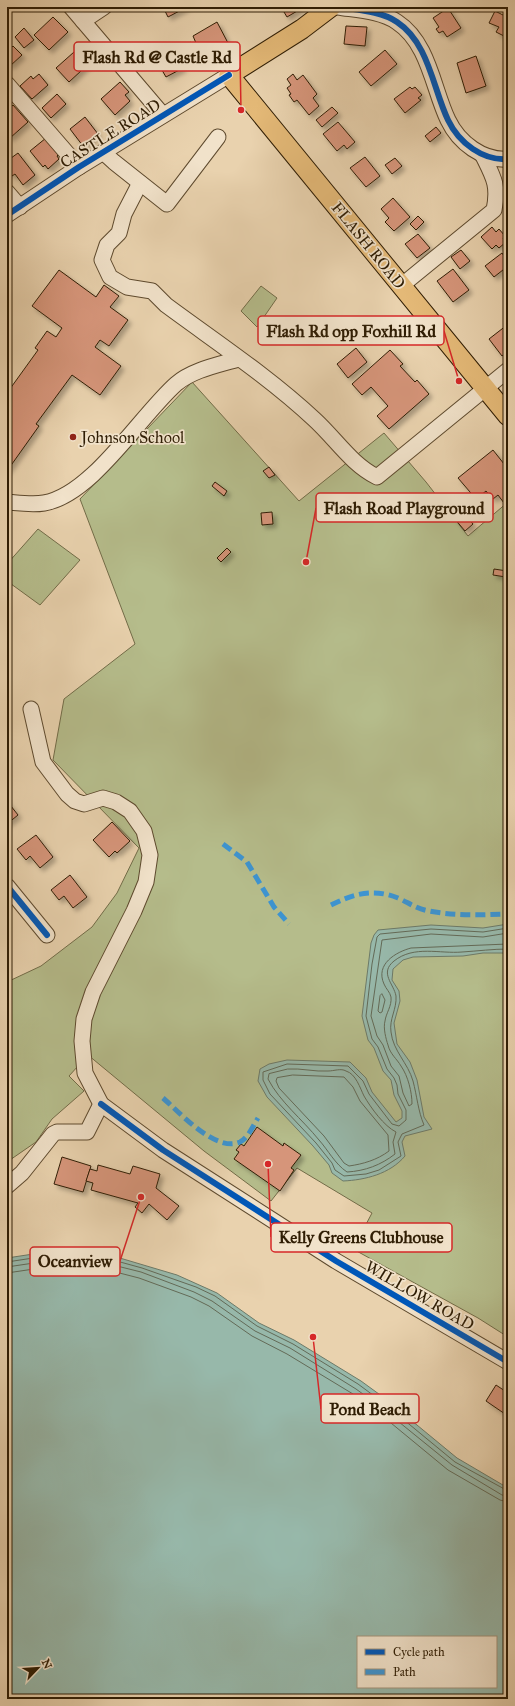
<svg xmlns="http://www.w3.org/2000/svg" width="515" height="1706" viewBox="0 0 515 1706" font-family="'IM FELL Great Primer',serif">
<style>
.green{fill:#b5bc8b;stroke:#726c48}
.water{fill:#97b8aa;stroke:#6d7a68;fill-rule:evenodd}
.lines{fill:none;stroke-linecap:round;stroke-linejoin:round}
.shore{stroke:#636a57;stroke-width:1}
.building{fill:#d6957a;stroke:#2f1d04;filter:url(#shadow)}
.minor-casing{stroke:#5e4a2e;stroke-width:17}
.major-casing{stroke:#2f1d04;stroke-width:21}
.minor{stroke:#f1e2ca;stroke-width:15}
.major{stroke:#e4b977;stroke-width:19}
.quiet{stroke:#3d94d1;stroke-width:5;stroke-dasharray:10 5;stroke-linecap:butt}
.cycleway-casing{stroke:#f1e2ca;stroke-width:8}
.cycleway{stroke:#0057b8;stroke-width:6}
.poi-dot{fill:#8f2418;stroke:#f1e2ca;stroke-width:1.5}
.labels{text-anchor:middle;stroke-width:3.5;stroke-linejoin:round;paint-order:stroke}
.street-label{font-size:16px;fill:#2f1d04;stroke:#f1e2ca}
.poi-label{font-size:16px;fill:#2f1d04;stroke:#f1e2ca;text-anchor:start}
.leader{fill:none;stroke:#d62828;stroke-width:1.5}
.callout-dot{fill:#d62828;stroke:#f1e2ca;stroke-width:1.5}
.callout{fill:#f1e2ca;stroke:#d62828;stroke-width:1.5}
.callout-label{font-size:17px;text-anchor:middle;font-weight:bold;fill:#2f1d04}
</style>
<defs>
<filter id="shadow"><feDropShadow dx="3.5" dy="3.5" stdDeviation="2" flood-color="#0004"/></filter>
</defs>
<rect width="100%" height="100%" fill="#e9d2ae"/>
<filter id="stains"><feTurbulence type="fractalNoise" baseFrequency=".005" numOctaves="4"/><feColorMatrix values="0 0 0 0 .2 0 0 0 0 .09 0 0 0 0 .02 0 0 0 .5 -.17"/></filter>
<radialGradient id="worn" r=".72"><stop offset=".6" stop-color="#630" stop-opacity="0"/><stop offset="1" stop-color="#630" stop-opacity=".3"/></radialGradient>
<g class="green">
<polygon points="261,286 277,298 257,327 241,311"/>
<polygon points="192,382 299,501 384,433 426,482 468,536 508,502 508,1337 478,1318 353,1249 372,1213 297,1168 271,1201 204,1151 88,1055 69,1076 84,1091 52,1119 36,1142 7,1162 7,982 41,966 92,927 117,893 139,848 53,760 64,699 135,644 80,499"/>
<polygon points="38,529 80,560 40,605 7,581 7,564"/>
</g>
<g class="water">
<path d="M 508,924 L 508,953 L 483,953 L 463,956 L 413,957 L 403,960 L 393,969 L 392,980 L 399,991 L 400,1001 L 394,1023 L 397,1044 L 410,1062 L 417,1080 L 424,1117 L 432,1129 L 405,1136 L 402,1142 L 405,1156 C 390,1174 365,1180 343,1181 L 332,1173 L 329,1165 L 313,1146 L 267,1097 L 258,1081 L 260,1069 L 269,1064 L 287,1060 L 350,1062 L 366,1078 L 372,1092 L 396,1122 L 402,1118 L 402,1111 L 394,1095 L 391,1080 L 383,1071 L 374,1048 L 368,1040 L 362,1016 L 371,943 L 374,935 L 378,930 L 431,925 L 483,928 Z"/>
<path d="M 53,1251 L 103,1253 L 177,1275 L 217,1293 L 259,1323 L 294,1340 L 361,1381 L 383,1397 L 457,1458 L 508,1488 L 508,1699 L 7,1699 L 7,1258 ZM 358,1637 L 496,1637 L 496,1687 L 358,1687 Z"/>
</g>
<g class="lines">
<g class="shore">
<path d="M 508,928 L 483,932 L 431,929 L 380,934 L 377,937 L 372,964 L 366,1016 L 372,1039 L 378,1047 L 387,1069 L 394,1078 L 397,1085 L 398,1094 L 406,1110 L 406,1120 L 399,1126 L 392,1124 L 369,1094 L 363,1081 L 348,1066 L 287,1064 L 263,1072 L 263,1080 L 270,1094 L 316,1143 L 332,1163 L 335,1170 L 344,1176 L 366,1174 L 379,1170 L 401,1156 L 398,1142 L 402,1134 L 424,1125 C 418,1111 417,1096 413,1081 C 408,1063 393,1051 391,1032 C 389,1019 397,1009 396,996 C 394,984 379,973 394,961 C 414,945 440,954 462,952 C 478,951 493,949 508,949"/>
<path d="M 508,933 L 483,937 L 431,934 L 382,940 L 371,1016 L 377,1036 L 383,1045 L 391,1066 L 399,1076 L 403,1093 L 409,1106 L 412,1104 C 412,1092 408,1076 401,1066 C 397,1059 390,1054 388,1045 C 386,1039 383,1028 385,1021 C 386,1013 392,1006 391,997 C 390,992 386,989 384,984 C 375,964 396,952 411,948 L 508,944"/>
<polygon points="382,994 385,1000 382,1012 380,1013 378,1011 380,996"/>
<path d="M 288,1069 C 301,1068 315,1072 328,1071 C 334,1071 341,1068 346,1071 C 356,1074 360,1088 364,1096 C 371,1108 384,1126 396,1132 L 393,1142 L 395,1154 C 381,1165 365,1171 347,1172 C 335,1164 328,1150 319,1140 C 302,1119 280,1102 268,1079 L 269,1074 Z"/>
<path d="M 293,1075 L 344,1077 L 353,1087 L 360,1101 L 388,1135 L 389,1151 C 377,1160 363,1164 349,1166 L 344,1163 L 324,1136 L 279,1088 L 276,1081 L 277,1078 Z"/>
<polyline points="7,1262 53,1255 102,1257 142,1268 196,1287 215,1296 257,1326 293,1344 358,1384 381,1401 455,1462 508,1491"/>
<polyline points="7,1267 54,1260 101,1262 141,1272 194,1292 212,1301 255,1331 290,1348 356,1389 378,1405 452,1465 502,1495 508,1496"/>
<polyline points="7,1273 54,1266 100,1268 139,1278 191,1297 209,1306 252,1336 287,1354 353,1394 374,1409 448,1470 500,1500 508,1502"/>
</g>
</g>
<g class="building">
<polygon points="168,7 187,7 168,17 164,9"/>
<polygon points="281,7 304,7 287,17"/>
<polygon points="448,8 461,28 447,37 443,31 439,33 436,29 439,27 433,18"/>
<polygon points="495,11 505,16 506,13 508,14 508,38 496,32 499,27 489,23"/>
<polygon points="53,17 68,32 49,50 34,35"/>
<polygon points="217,22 228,43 190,63 182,47 191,42 193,45 196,43 193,36"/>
<polygon points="346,26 367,27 365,46 344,44"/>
<polygon points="24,28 34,40 24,48 15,37"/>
<polygon points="83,44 95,58 69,82 56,68"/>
<polygon points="13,46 22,55 10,66 7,63 7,52"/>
<polygon points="172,49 183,68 166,77 155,58"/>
<polygon points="385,50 397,64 371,86 359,72"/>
<polygon points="476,56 486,86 466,93 457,63"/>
<polygon points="39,74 48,85 32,99 20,86 31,76 33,79"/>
<polygon points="293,74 297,80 303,75 317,94 313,98 319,106 309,115 297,100 294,102 289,95 291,94 287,88 291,85 287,79"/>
<polygon points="120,82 129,92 125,95 130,101 115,115 101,99"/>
<polygon points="410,87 412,89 415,87 422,95 418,98 421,100 405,113 394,99"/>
<polygon points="57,94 66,104 51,118 42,108"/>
<polygon points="13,105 28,122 10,138 7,135 7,111"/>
<polygon points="332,107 338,113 322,127 316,120"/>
<polygon points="85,117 98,134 83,146 70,129"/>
<polygon points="338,122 355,142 347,149 344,145 337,151 323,134"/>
<polygon points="436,127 441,133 430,142 425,136"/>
<polygon points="46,138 59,154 57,156 59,159 48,169 45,165 43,167 30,151"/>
<polygon points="18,153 35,175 23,185 15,174 12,176 7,169 9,166 7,161"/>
<polygon points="365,157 380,176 366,187 350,168"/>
<polygon points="395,158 402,166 392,174 385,165"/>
<polygon points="393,198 410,217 394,231 385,222 389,218 381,209"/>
<polygon points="418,216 424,222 416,230 410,224"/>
<polygon points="492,227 496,232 499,229 505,236 503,239 506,242 499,248 496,245 492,249 481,237"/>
<polygon points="418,234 430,248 417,258 405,244"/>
<polygon points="461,250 470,261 460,269 451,257"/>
<polygon points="502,253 508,262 508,266 494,277 485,266"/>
<polygon points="453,269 469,290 453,302 437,281"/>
<polygon points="59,270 96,297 104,285 119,296 110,307 128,320 109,346 100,340 95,347 121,366 100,395 72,375 36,424 39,426 7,471 7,393 38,350 35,348 47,331 56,337 62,328 32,306"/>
<polygon points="508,321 508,351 502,356 489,339 507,325 506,323"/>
<polygon points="356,348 367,362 348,378 337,364"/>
<polygon points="390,350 403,364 400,366 415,382 417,380 429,394 389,429 377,416 388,406 371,387 362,395 352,384"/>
<polygon points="493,450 508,469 508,500 504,503 498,495 493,499 486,491 476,499 458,478"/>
<polygon points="269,467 275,475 269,478 263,471"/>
<polygon points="215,482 227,491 224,496 212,486"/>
<polygon points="462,511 473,524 465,531 454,518"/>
<polygon points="272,512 273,524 262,525 261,513"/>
<polygon points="227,548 231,552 221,562 217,558"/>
<polygon points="494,569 507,571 506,577 493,575"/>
<polygon points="7,801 18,815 7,824"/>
<polygon points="112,822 130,841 117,853 115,851 109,857 93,840"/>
<polygon points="36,835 53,857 40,868 30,856 26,860 17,849"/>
<polygon points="70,875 87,897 73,908 64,896 59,900 51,890"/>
<polygon points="257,1127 283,1146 284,1143 301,1155 291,1168 294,1170 280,1191 234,1159 239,1152 236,1150 241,1144 244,1146"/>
<polygon points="62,1157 91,1166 83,1192 54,1184"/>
<polygon points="98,1165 130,1174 133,1166 160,1174 156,1188 179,1206 167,1220 149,1204 142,1213 135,1207 138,1203 91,1190 93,1183 86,1181 90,1169 97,1171"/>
<polygon points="496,1385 508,1393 508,1416 486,1401"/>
</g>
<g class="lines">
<defs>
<g id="minor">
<polyline points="71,7 163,115"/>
<path d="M 338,7 C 357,10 381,11 397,22 C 429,43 433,89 448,120 C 459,143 483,161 508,159"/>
<polyline points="83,21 104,7"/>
<polyline points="7,84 79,167"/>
<polyline points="103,152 114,162 167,204 218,137"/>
<path d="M 140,183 L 124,214 L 119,233 L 107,245 L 102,260 L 110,277 L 127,287 L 152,291 L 166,305 C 216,342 269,377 314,419 C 336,439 351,464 377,477 L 508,370"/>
<polyline points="7,192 20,207"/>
<polyline points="7,215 79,167 229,75"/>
<path d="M 401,286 L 494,210 C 499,186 494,178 483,156"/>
<path d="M 7,502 C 19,503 32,505 44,503 C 92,495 140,416 176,384 C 192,370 218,365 238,359"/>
<polyline points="31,709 43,762 67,794 75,801 84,804 103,798 116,802 130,811 144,831 150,855 146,882 134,911 93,992 84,1019 82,1041 85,1073 101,1104 163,1150 336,1261 508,1362"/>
<polyline points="7,886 47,935"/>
<polyline points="7,1186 22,1173 53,1134 57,1132 87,1132 101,1104"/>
</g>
<polyline id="major" points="331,7 302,29 229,75 508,416"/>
</defs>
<use href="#minor" class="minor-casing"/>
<use href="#major" class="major-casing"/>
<use href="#minor" class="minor"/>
<use href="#major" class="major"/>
<g class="quiet">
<polyline points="223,844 247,862 274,907 289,924"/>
<path d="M 331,905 C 353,894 373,888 398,898 C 409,903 417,909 429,911 C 455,916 482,915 508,914"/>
<path d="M 163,1098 C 179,1112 216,1153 240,1142 C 248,1138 253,1126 258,1118"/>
</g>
<defs>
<g id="cycleway">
<path d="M 338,7 C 357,10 381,11 397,22 C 429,43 433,89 448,120 C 459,143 483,161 508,159"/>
<polyline points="7,215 79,167 229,75"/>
<polyline points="7,886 47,935"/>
<polyline points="101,1104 163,1150 336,1261 508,1362"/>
</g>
</defs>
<use href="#cycleway" class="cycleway-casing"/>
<use href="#cycleway" class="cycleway"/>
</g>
<circle class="poi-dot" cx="73" cy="437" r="4"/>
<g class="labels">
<g class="street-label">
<text transform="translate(110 133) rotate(-32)" y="6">CASTLE ROAD</text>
<text transform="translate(369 245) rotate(51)" y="6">FLASH ROAD</text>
<text transform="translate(420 1295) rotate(30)" y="6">WILLOW ROAD</text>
</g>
<g class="poi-label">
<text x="81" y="443">Johnson School</text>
</g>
</g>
<path class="leader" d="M241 110L240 57M459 381L444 331M306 562L316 508M268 1164L271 1237M141 1197L120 1261M313 1337L321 1409"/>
<g class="callout-dot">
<circle cx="241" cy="110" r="4"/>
<circle cx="459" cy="381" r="4"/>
<circle cx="306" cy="562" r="4"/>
<circle cx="268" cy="1164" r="4"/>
<circle cx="141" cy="1197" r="4"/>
<circle cx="313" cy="1337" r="4"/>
</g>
<g class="callout">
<rect x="74" y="42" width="166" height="29" rx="4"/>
<rect x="258" y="316" width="186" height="29" rx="4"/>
<rect x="316" y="493" width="177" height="29" rx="4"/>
<rect x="271" y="1223" width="181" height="29" rx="4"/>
<rect x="30" y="1247" width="90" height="29" rx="4"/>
<rect x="321" y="1394" width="98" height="29" rx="4"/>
</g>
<g class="callout-label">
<text x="157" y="63">Flash Rd @ Castle Rd</text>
<text x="351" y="337">Flash Rd opp Foxhill Rd</text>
<text x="404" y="514">Flash Road Playground</text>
<text x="361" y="1243">Kelly Greens Clubhouse</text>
<text x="75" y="1267">Oceanview</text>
<text x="370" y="1415">Pond Beach</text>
</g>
<rect width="515" height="1706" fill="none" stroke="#e9d2ae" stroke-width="24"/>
<rect x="8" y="8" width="499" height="1690" fill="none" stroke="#2f1d04" stroke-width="2"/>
<rect x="12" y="12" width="491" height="1682" fill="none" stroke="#2f1d04"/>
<rect x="357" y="1636" width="140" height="52" fill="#f1e2ca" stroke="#a3937b"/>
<rect x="365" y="1649" width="20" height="6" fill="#0057b8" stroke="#a3937b"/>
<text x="393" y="1656" font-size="12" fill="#2f1d04">Cycle path</text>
<rect x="365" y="1669" width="20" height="6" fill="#3d94d1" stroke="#a3937b"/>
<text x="393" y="1676" font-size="12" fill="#2f1d04">Path</text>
<g transform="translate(38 1668) rotate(65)" stroke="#f1e2ca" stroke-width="3" paint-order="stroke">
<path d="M0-3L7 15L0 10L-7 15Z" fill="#2f1d04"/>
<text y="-6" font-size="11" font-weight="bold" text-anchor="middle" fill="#2f1d04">N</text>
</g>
<rect width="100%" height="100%" filter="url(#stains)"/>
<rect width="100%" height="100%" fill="url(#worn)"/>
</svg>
